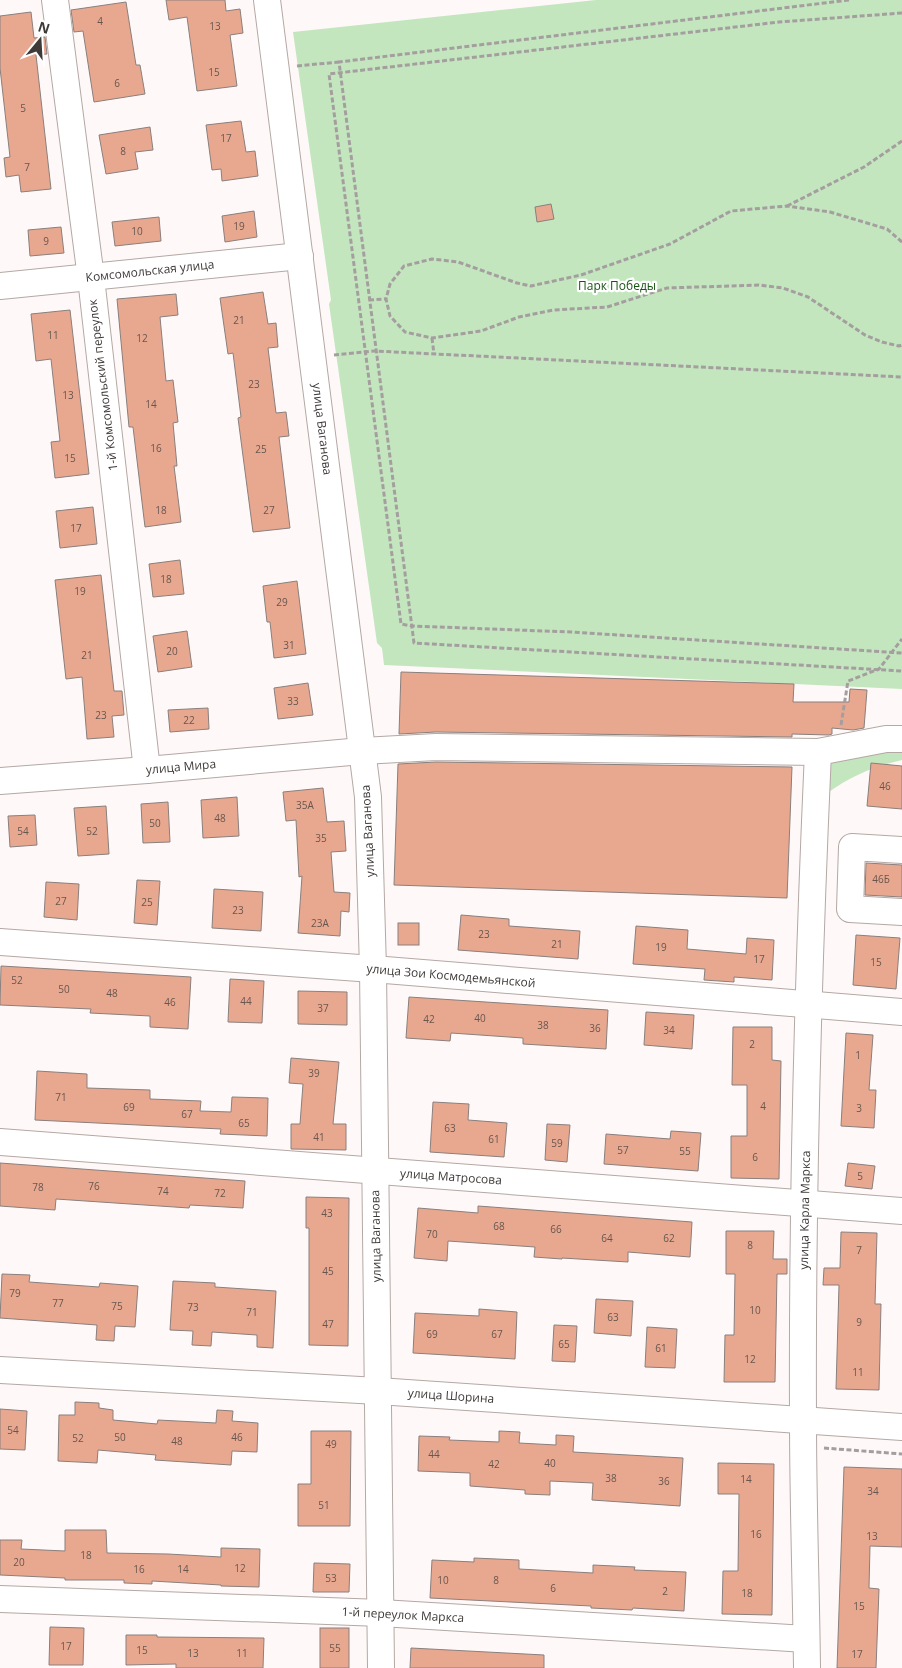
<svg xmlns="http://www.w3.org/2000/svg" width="902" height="1668" viewBox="0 0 902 1668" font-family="'Open Sans',sans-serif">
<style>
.green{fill:#c3e6bf}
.building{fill:#e8a890;stroke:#8a7f7c}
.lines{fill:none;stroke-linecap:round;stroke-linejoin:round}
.minor-casing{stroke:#b3a8a4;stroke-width:28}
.path{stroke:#a49f9e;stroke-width:3;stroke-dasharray:5 2.5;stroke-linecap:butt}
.minor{stroke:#fff;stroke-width:26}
.labels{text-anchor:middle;stroke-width:4.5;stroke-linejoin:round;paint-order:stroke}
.number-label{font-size:10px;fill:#68564e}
.street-label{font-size:12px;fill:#3e3a38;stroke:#fff}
.park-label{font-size:12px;fill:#195414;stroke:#fff}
</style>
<rect width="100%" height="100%" fill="#fef9f8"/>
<g class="green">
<polygon points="596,0 902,0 902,689 384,665 382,648 377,643 329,304 331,300 293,32"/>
<path d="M 902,730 L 902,760 C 872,767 851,776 826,794 L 823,776 L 841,750 Z"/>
</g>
<g class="building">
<polygon points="166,0 225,0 226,11 240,9 243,33 230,35 237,86 197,91 187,17 169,20"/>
<polygon points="126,2 136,65 140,65 145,94 94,102 83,31 74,32 71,10"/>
<polygon points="31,12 34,38 45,37 47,54 36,55 51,189 21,192 19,175 6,177 4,158 10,157 0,68 0,16"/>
<polygon points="241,121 246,152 255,151 258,176 222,181 221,169 212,170 206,125"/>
<polygon points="150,127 153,150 135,152 138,169 106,174 99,135"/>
<polygon points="551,204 554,219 537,222 535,207"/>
<polygon points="254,211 257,237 225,242 222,216"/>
<polygon points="159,217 161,241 115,246 112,222"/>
<polygon points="61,227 64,253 30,256 28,230"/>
<polygon points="263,292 268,324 276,323 278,347 268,348 276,413 286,412 289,436 279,437 290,528 253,532 238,418 241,417 233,353 228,354 220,298"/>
<polygon points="176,294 178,315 160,317 166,381 173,380 178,422 173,423 177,466 174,466 181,522 145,527 133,427 129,427 117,299"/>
<polygon points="70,310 89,474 55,478 51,442 60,441 51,359 36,361 31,314"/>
<polygon points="93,507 97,544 60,548 56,511"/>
<polygon points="180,560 184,594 153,597 149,564"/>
<polygon points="101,575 114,691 122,691 124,715 112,716 114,737 87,739 82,677 66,679 55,580"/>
<polygon points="297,581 306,654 274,658 270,622 267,622 263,586"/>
<polygon points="187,631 192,667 158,672 153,636"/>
<polygon points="401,672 794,684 793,702 849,702 850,689 867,690 864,728 853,730 832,728 832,734 829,735 792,734 792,737 436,732 399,734"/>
<polygon points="308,683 313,715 278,719 274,688"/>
<polygon points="208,708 209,729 170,732 168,710"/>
<polygon points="436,762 792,767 787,898 394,885 398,764"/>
<polygon points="871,763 902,766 902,809 867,806"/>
<polygon points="323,788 327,822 344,821 346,851 331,852 334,892 350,893 349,912 341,911 340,936 298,933 302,876 299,877 296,820 286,821 283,792"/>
<polygon points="237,797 239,836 203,838 201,800"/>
<polygon points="168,802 170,842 143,843 141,804"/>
<polygon points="106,806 109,854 78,856 74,808"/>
<polygon points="35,815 37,845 10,847 8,816"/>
<polygon points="866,863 902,865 902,897 865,895"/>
<polygon points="137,880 160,881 157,925 134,923"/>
<polygon points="46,882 79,884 77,920 44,917"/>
<polygon points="214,889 263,892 261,931 212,928"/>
<polygon points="461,915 509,919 509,926 580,931 578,959 458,950"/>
<rect x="398" y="923" width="21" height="22"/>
<polygon points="636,926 688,930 687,949 746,954 747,938 774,940 772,980 734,977 734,982 704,980 705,969 633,964"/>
<polygon points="856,935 900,938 896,989 853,985"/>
<polygon points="1,966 191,977 188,1029 150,1027 150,1016 90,1013 91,1009 0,1005"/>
<polygon points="230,979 264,981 262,1023 228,1022"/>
<polygon points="298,991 347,992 347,1025 298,1024"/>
<polygon points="409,997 608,1010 606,1049 523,1044 523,1038 451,1033 450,1041 406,1038"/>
<polygon points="646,1012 694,1015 692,1049 644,1045"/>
<polygon points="733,1027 772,1027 772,1060 781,1061 779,1179 731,1178 731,1136 747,1136 747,1085 732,1085"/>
<polygon points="846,1033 873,1035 869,1090 876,1090 874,1128 841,1126"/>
<polygon points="291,1058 339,1062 333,1124 346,1124 346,1150 291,1149 291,1124 300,1124 303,1084 289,1083"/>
<polygon points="37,1071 87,1074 87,1088 150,1090 150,1099 201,1101 200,1111 231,1112 232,1097 268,1098 267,1136 220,1134 221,1129 35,1120"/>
<polygon points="433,1102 469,1104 468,1120 507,1123 504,1157 430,1152"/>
<polygon points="547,1124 570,1125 567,1162 545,1160"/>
<polygon points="671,1131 701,1133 698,1171 604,1164 606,1134 670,1139"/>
<polygon points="0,1163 245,1181 243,1208 190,1205 189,1208 56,1199 55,1210 0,1206"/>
<polygon points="848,1163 875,1166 872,1189 845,1186"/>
<polygon points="306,1197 349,1198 348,1346 309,1345 309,1228 306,1228"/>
<polygon points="478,1206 692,1222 690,1257 628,1252 628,1262 562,1258 562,1259 534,1257 535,1247 448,1241 447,1261 414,1258 418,1208 478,1213"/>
<polygon points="726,1231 774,1231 773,1259 787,1259 787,1274 777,1274 775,1382 724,1382 725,1335 734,1335 735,1274 726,1274"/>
<polygon points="841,1232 877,1233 875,1304 881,1304 879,1390 836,1389 839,1285 823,1285 824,1268 840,1268"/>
<polygon points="2,1274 30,1275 29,1282 99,1287 100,1283 138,1286 135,1327 115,1326 114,1341 96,1340 97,1325 0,1318"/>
<polygon points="173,1281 215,1283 215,1287 276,1291 273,1348 257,1347 257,1335 212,1332 211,1346 192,1345 193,1331 170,1330"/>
<polygon points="596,1299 633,1301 631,1336 594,1333"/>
<polygon points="479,1309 517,1312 515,1359 413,1353 415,1313 479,1316"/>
<polygon points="554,1325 577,1326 575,1362 552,1361"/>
<polygon points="647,1327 677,1329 675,1368 645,1367"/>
<polygon points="75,1402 99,1403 99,1408 113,1410 113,1420 157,1424 158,1420 216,1423 217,1410 233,1411 232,1421 258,1423 257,1452 232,1451 231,1465 155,1460 156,1455 98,1450 97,1463 58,1461 59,1415 75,1415"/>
<polygon points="0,1409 27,1411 25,1450 0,1449"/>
<polygon points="311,1431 351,1431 350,1526 298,1526 298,1484 311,1484"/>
<polygon points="499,1431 520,1432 519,1443 556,1445 556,1435 574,1436 573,1452 683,1458 680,1506 592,1500 593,1483 550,1481 550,1495 525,1494 525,1490 470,1486 470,1473 418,1471 419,1436 450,1437 449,1440 499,1442"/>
<polygon points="718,1463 774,1464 772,1615 722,1614 723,1571 738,1571 739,1494 718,1494"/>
<polygon points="844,1467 902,1469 902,1547 870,1546 869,1588 879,1589 876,1668 837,1668"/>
<polygon points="65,1530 106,1530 107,1553 168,1554 221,1557 221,1548 260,1549 259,1587 221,1586 221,1585 152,1581 152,1584 124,1583 124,1580 65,1580 65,1578 0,1575 0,1540 22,1540 21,1549 65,1551"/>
<polygon points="474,1558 519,1560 519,1569 593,1573 593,1565 635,1567 634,1570 686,1572 684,1611 633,1608 632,1610 591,1608 591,1606 430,1598 432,1560 474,1562"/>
<polygon points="314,1563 350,1564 349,1592 313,1592"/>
<polygon points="50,1627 84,1628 83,1665 49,1665"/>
<rect x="320" y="1628" width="29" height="40"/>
<polygon points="126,1635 157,1635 157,1637 264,1638 263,1668 176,1668 176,1664 126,1665"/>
<polygon points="411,1648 544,1655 544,1668 410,1668"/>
</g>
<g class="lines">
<defs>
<g id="minor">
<polyline points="55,0 91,278 147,770"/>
<polyline points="267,0 368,797 373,969 381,1668"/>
<polyline points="0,286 300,256"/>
<polyline points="0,781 147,770 362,751 436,747 818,752 886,739 902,739"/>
<polyline points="902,850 852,847 850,909 902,912"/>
<polyline points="0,942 373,969 902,1012"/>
<polyline points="0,1142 902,1211"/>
<polyline points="0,1370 378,1391 902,1427"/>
<polyline points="0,1599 381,1613 806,1639"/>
<path d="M 807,1668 C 806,1585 803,1502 803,1419 C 802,1197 808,974 818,752"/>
</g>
</defs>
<use href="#minor" class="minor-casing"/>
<g class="path">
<polyline points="849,0 339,62 414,643 902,671"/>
<polyline points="902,13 779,22 329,74 401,624 412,626 571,632 902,653"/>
<polyline points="297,66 339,62"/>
<polyline points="787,206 864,167 902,141"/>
<polyline points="902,242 887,229 830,212 787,206 731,211 670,244 581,275 531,286 517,283 458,262 432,259 404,266 390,284 386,299 390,316 405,332 432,338 481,331 519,317 553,310 607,307 667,288 759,285 783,288 808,297 865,335 882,342 899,346 902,345"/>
<polyline points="369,300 386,299"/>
<polyline points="432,338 434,354"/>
<polyline points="334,355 375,351 902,377"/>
<polyline points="841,725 848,681 879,669 902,639"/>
<polyline points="824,1448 902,1454"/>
</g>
<use href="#minor" class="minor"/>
</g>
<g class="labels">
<g class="number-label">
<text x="100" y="25">4</text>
<text x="215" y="30">13</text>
<text x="214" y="76">15</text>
<text x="117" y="87">6</text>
<text x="23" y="112">5</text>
<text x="226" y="142">17</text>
<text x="123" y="155">8</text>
<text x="27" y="171">7</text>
<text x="239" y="230">19</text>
<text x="137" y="235">10</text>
<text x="46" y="245">9</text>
<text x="239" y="324">21</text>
<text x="53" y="339">11</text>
<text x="142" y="342">12</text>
<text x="254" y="388">23</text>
<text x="68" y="399">13</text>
<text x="151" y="408">14</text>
<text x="156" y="452">16</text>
<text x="261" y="453">25</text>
<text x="70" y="462">15</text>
<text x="161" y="514">18</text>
<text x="269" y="514">27</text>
<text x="76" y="532">17</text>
<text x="166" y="583">18</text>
<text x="80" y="595">19</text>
<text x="282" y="606">29</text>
<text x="289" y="649">31</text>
<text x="172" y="655">20</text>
<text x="87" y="659">21</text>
<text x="293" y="705">33</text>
<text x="101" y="719">23</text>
<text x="189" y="724">22</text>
<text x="885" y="790">46</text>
<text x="305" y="809">35А</text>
<text x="220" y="822">48</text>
<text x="155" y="827">50</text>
<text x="23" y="835">54</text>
<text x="92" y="835">52</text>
<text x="321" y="842">35</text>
<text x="881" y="883">46Б</text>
<text x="61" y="905">27</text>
<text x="147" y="906">25</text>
<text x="238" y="914">23</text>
<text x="320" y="927">23А</text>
<text x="484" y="938">23</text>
<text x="557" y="948">21</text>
<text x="661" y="951">19</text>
<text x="759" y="963">17</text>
<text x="876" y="966">15</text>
<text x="17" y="984">52</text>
<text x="64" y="993">50</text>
<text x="112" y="997">48</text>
<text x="246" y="1005">44</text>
<text x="170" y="1006">46</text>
<text x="323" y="1012">37</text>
<text x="480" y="1022">40</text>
<text x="429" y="1023">42</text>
<text x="543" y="1029">38</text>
<text x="595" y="1032">36</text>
<text x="669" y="1034">34</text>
<text x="752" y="1048">2</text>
<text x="858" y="1059">1</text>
<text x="314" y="1077">39</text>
<text x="61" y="1101">71</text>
<text x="763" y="1110">4</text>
<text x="129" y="1111">69</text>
<text x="859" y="1112">3</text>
<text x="187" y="1118">67</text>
<text x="244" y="1127">65</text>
<text x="450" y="1132">63</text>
<text x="319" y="1141">41</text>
<text x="494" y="1143">61</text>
<text x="557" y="1147">59</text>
<text x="623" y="1154">57</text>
<text x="685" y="1155">55</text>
<text x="755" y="1161">6</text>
<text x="860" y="1180">5</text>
<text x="94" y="1190">76</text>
<text x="38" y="1191">78</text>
<text x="163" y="1195">74</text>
<text x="220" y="1197">72</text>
<text x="327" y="1217">43</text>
<text x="499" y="1230">68</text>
<text x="556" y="1233">66</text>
<text x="432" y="1238">70</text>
<text x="607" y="1242">64</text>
<text x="669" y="1242">62</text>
<text x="750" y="1249">8</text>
<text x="859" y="1254">7</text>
<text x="328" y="1275">45</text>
<text x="15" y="1297">79</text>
<text x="58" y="1307">77</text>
<text x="117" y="1310">75</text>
<text x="193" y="1311">73</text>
<text x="755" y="1314">10</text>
<text x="252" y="1316">71</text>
<text x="613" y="1321">63</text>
<text x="859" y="1326">9</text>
<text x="328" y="1328">47</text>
<text x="432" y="1338">69</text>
<text x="497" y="1338">67</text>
<text x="564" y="1348">65</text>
<text x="661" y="1352">61</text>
<text x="750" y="1363">12</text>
<text x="858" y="1376">11</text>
<text x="13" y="1434">54</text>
<text x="120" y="1441">50</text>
<text x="237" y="1441">46</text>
<text x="78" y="1442">52</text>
<text x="177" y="1445">48</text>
<text x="331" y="1448">49</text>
<text x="434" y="1458">44</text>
<text x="550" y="1467">40</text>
<text x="494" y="1468">42</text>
<text x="611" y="1482">38</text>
<text x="746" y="1483">14</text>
<text x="664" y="1485">36</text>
<text x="873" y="1495">34</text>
<text x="324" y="1509">51</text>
<text x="756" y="1538">16</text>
<text x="872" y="1540">13</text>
<text x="86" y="1559">18</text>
<text x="19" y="1566">20</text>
<text x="240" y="1572">12</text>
<text x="139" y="1573">16</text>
<text x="183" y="1573">14</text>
<text x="331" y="1582">53</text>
<text x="443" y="1584">10</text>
<text x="496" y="1584">8</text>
<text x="553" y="1592">6</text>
<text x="665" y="1595">2</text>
<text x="747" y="1597">18</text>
<text x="859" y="1610">15</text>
<text x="66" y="1650">17</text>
<text x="335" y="1652">55</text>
<text x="142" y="1654">15</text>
<text x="193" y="1657">13</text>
<text x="242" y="1657">11</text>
<text x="857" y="1658">17</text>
</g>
<g class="street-label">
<text transform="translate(150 271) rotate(-6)" y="4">Комсомольская улица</text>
<text transform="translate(103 385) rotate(-97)" y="4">1-й Комсомольский переулок</text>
<text transform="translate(322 429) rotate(83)" y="4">улица Ваганова</text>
<text transform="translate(181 767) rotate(-5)" y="4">улица Мира</text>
<text transform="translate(368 831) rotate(-93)" y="4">улица Ваганова</text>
<text transform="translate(451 976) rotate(5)" y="4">улица Зои Космодемьянской</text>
<text transform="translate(451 1177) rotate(4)" y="4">улица Матросова</text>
<text transform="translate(805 1210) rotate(-89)" y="4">улица Карла Маркса</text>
<text transform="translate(376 1236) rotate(-91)" y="4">улица Ваганова</text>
<text transform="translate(451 1396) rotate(4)" y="4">улица Шорина</text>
<text transform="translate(403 1615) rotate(3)" y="4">1-й переулок Маркса</text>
</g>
<g class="park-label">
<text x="617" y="290">Парк Победы</text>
</g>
</g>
<g transform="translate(40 40) rotate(18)" stroke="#ffffff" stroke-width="4" paint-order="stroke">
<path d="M0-4L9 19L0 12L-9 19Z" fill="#3e3a38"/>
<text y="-8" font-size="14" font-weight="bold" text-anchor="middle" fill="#3e3a38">N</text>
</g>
</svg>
